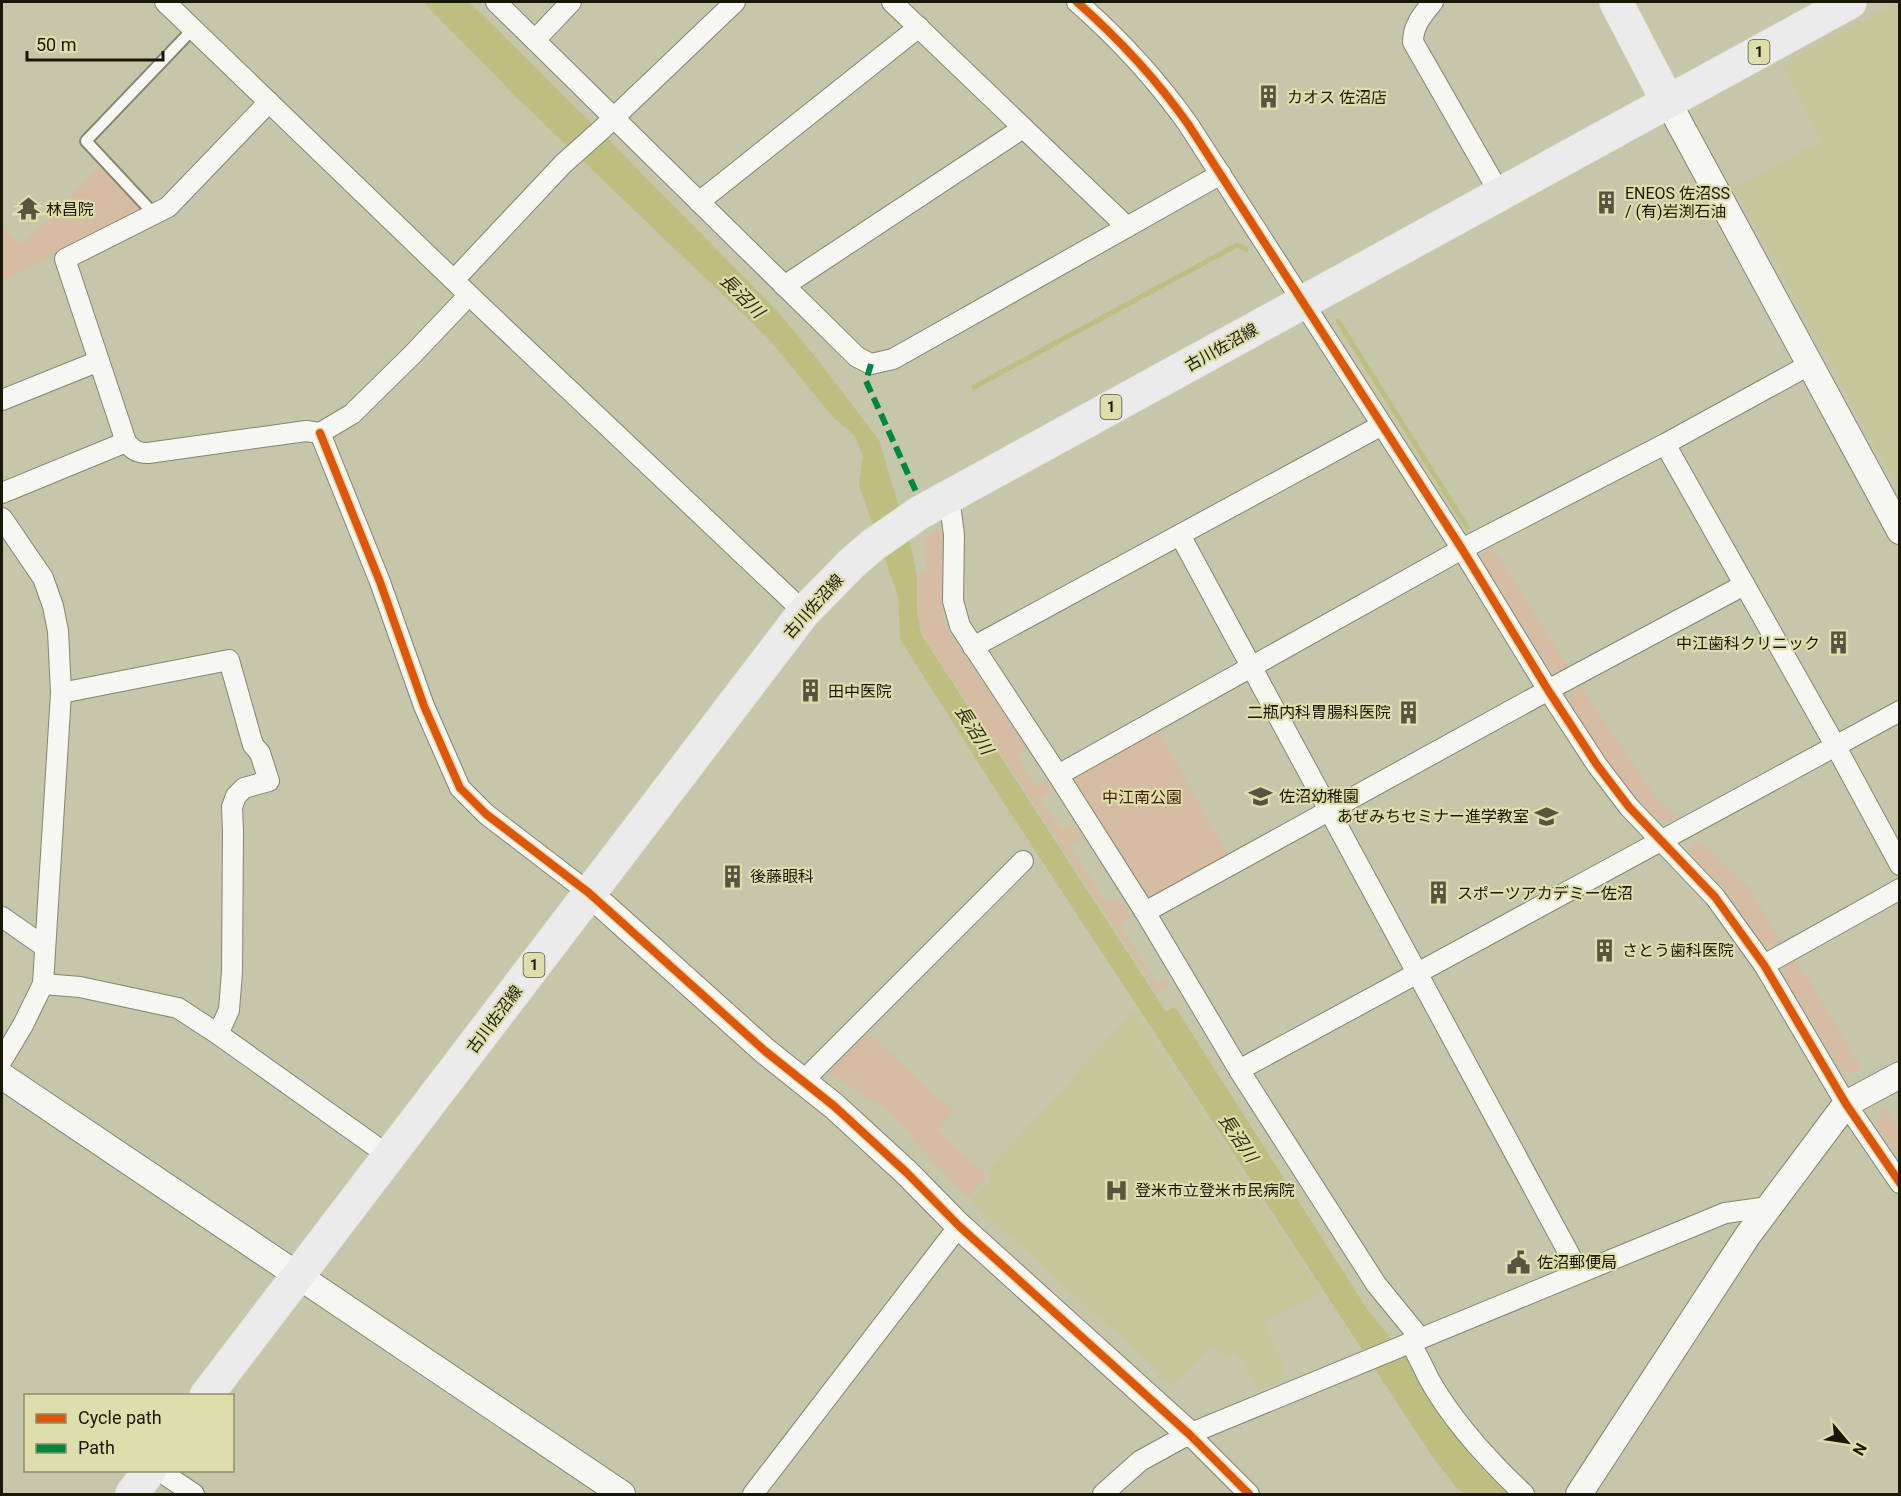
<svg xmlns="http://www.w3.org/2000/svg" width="1901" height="1496" viewBox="0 0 1901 1496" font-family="Roboto,'Noto Sans JP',sans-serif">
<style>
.built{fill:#c5c69a}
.green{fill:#d5bca2}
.water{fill:#bebe81}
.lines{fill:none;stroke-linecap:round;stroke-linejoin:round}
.stream{stroke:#bebe81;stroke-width:5}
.service-casing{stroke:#858570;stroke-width:14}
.minor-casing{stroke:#858570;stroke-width:22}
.tertiary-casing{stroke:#858570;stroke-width:28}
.primary-casing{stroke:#e5e5d9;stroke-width:34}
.service{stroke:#f6f6f2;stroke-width:10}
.minor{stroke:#f6f6f2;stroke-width:20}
.tertiary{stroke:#f6f6f2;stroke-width:26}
.primary{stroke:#ecebec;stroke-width:32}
.quiet{stroke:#00873e;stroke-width:6;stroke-dasharray:12 6;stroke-linecap:butt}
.cycleway-casing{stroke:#dddeac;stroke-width:11}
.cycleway{stroke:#de560c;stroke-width:8}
.labels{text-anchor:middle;stroke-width:4.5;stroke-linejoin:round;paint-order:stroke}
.shield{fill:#dddeac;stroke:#545338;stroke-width:1.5}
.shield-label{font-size:15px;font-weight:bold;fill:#191806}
.poi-label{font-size:16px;fill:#191806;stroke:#dddeac;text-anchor:start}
.street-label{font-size:16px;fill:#191806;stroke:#dddeac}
.park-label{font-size:16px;fill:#471b00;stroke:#dddeac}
.water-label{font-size:18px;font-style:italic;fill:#2d2c0a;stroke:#dddeac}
</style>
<rect width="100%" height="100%" fill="#c6c6ab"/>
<g class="built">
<polygon points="1899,2 1900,2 1899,484 1896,484 1735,188 1821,141 1782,64"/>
<polygon points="1134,1010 1321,1293 1264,1321 1288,1378 1259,1390 1235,1352 1229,1359 1213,1347 1173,1385 972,1202 991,1179 987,1172"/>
</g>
<g class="green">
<polygon points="100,166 142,211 2,281 2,226 21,245"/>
<polygon points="937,528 943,532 945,541 942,605 944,621 950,634 1027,749 1017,755 1036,787 1045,781 1052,792 1041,799 1061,831 1072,824 1081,837 1070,846 1107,904 1119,898 1131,915 1120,924 1157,984 1169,979 1172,983 1157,992 922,633 918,610 919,574 928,571 922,541"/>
<polygon points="1491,550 1499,556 1569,668 1563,671 1551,670 1482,560 1484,553"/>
<polygon points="1579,684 1656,798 1678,817 1669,822 1653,817 1636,799 1603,755 1569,700 1573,687"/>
<polygon points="1158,728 1228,856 1151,899 1072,777"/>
<polygon points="1698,840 1751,890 1782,944 1776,948 1764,945 1724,888 1690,855 1694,842"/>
<path d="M 1795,957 L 1862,1068 C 1854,1073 1849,1074 1841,1069 L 1784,976 L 1786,962 Z"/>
<polygon points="866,1032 954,1111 938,1130 987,1176 967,1197 929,1158 902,1126 883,1108 853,1087 827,1073"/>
<polygon points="1886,1108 1899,1129 1899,1159 1878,1125 1880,1115"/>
</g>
<polygon class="water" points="423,2 469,2 616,147 778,312 814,355 879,440 911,548 917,577 917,611 921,634 1166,1012 1174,1007 1179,1013 1367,1309 1406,1357 1453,1432 1476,1463 1508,1494 1465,1494 1455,1486 1432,1456 1002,800 900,639 898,596 859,485 863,455 854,435 833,417 768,338 517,98"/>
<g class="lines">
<g class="stream">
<polyline points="1338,321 1467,527"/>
<polyline points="974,387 1237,245 1246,249"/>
</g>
<defs>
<polyline id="service" points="154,214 86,141 193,29"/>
<g id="minor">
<polyline points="165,2 469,295 804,612"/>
<polyline points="496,2 857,357 871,364 893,359 1221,174"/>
<polyline points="892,2 1127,227"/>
<path d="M 1077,2 C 1118,38 1156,79 1188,124 L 1462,549 L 1548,690 L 1597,765 L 1629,807 L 1715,897 L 1764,965 L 1846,1104 L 1900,1183"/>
<path d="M 1433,2 C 1423,14 1413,25 1413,42 L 1500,194"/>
<polyline points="535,40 571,2"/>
<polyline points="699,202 919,27"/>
<polyline points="454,280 563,164 601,130 735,2"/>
<polyline points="784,286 1023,128"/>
<polyline points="2,400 99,361"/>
<polyline points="320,433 380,582 424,706 460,788 486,814 589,893"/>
<polyline points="126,442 65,259 168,207 269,102"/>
<polyline points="1665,444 1835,745 1900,865"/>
<path d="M 2,493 L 126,442 C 133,450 137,453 148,453 L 306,431 L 320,433 L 352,414 L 413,354 L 469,295"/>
<polyline points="949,497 954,535 953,601 960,626 1058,775 1145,912 1239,1070 1376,1284 1420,1338"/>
<polyline points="2,518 43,578 53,606 58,631 61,693 43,984 23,1025 2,1060"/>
<polyline points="1180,535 1579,1272"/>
<polyline points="973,647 1382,425"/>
<polyline points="61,693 229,660 253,745 260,753 269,781 244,788 236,796 232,807 233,831 232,972 229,1010 218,1034"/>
<polyline points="1058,775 1462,549 1665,444 1809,365"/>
<polyline points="1145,912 1561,683 1744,585"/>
<polyline points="2,917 45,947"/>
<polyline points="1764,965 1900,889"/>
<polyline points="43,984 80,987 178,1008 218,1034 389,1156"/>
<polyline points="1239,1070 1900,711"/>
<polyline points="803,1081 1023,861"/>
<path d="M 1410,1342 C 1417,1354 1423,1367 1429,1379 C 1453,1422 1489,1461 1524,1494"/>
<polyline points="1189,1434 1249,1494"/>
<polyline points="158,1470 194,1494"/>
<polyline points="753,1494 959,1226"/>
<polyline points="1103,1494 1140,1461 1189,1434 1725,1213 1769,1207"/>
</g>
<g id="tertiary">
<polyline points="1668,102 1900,531"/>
<polyline points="589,893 765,1051 834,1106 907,1173 959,1226 1189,1434"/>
<polyline points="2,1076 622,1494"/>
<polyline points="1579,1494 1748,1235 1846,1104 1900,1075"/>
</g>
<g id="primary">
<polyline points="1616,2 1668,102"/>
<polyline points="206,1396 804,612 852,563 873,545 919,513 1850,2"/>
<polyline points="132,1494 150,1470"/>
</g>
</defs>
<use href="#service" class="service-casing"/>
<use href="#minor" class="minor-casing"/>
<use href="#tertiary" class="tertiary-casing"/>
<use href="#primary" class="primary-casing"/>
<use href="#service" class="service"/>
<use href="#minor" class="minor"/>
<use href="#tertiary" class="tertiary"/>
<use href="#primary" class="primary"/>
<polyline class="quiet" points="871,364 866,381 918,496"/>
<defs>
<g id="cycleway">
<path d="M 1077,2 C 1118,38 1156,79 1188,124 L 1462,549 L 1548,690 L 1597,765 L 1629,807 L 1715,897 L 1764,965 L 1846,1104 L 1900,1183"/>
<polyline points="320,433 380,582 424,706 460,788 486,814 589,893 765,1051 834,1106 907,1173 959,1226 1189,1434 1249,1494"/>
</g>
</defs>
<use href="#cycleway" class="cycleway-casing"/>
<use href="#cycleway" class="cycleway"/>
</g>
<defs>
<symbol id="building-bare" viewBox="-9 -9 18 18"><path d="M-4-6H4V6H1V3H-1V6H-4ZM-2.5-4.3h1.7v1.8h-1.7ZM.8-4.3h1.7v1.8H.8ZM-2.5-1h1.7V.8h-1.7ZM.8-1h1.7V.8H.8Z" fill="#565540" stroke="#dddeac" stroke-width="2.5" paint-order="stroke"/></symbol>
<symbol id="temple-bare" viewBox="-9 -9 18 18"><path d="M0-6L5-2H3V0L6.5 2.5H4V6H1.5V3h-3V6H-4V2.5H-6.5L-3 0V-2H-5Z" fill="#565540" stroke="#dddeac" stroke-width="2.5" paint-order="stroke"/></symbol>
<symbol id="school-bare" viewBox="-9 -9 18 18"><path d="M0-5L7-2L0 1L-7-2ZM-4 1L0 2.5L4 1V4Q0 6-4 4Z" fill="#565540" stroke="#dddeac" stroke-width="2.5" paint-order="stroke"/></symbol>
<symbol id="hospital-bare" viewBox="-9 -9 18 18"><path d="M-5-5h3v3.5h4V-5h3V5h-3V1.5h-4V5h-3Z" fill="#565540" stroke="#dddeac" stroke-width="2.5" paint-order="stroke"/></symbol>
<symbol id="civic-bare" viewBox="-9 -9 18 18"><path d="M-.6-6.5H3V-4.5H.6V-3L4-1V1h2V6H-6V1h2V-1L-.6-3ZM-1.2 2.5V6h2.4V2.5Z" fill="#565540" stroke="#dddeac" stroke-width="2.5" paint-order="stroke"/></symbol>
</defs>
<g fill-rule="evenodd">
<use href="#building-bare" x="1252" y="80" width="33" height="33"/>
<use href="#building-bare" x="1590" y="186" width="33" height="33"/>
<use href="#temple-bare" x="12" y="192" width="33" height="33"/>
<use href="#building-bare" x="1822" y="626" width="33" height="33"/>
<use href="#building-bare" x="794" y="674" width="33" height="33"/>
<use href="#building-bare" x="1392" y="696" width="33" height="33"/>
<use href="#school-bare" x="1244" y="780" width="33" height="33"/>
<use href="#school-bare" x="1530" y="800" width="33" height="33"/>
<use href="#building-bare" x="716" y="860" width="33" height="33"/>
<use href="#building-bare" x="1422" y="876" width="33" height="33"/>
<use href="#building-bare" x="1588" y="934" width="33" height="33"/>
<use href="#hospital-bare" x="1100" y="1174" width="33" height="33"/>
<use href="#civic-bare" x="1502" y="1246" width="33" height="33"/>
</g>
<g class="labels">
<g class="shield">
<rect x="1748.5" y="40" width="21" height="24" rx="4.5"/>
<rect x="1100.5" y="395" width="21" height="24" rx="4.5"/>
<rect x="523.5" y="953" width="21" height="24" rx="4.5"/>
</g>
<g class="shield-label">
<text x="1759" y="57">1</text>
<text x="1111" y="412">1</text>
<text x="534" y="970">1</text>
</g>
<g class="poi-label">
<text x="1287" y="103">カオス 佐沼店</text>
<text x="1625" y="199">ENEOS 佐沼SS<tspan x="1625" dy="18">/ (有)岩渕石油</tspan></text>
<text x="46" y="215">林昌院</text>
<text x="1820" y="649" text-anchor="end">中江歯科クリニック</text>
<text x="828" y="697">田中医院</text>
<text x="1391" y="718" text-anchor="end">二瓶内科胃腸科医院</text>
<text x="1279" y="802">佐沼幼稚園</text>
<text x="1529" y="822" text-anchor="end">あぜみちセミナー進学教室</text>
<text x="750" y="882">後藤眼科</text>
<text x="1457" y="899">スポーツアカデミー佐沼</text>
<text x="1622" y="956">さとう歯科医院</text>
<text x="1135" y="1196">登米市立登米市民病院</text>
<text x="1537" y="1268">佐沼郵便局</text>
</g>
<g class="street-label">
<text transform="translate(1221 347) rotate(-29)" y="6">古川佐沼線</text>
<text transform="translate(813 606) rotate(-48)" y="6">古川佐沼線</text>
<text transform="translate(494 1019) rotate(-53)" y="6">古川佐沼線</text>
</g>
<g class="park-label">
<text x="1142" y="803">中江南公園</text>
</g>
<g class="water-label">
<text transform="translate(742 296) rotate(45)" y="6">長沼川</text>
<text transform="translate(974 730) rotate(58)" y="6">長沼川</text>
<text transform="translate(1238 1138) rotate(56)" y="6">長沼川</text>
</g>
</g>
<rect width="1901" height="1496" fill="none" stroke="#191806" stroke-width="6"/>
<rect x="24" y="1394" width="210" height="78" fill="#dddeac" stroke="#8f8f6a" stroke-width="1.5"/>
<rect x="36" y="1414" width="30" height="9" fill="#de560c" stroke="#8f8f6a" stroke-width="1.5"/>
<text x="78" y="1424" font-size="18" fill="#191806">Cycle path</text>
<rect x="36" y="1444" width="30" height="9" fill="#00873e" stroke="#8f8f6a" stroke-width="1.5"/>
<text x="78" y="1454" font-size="18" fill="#191806">Path</text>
<g transform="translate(1847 1442) rotate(119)" stroke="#dddeac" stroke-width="4.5" paint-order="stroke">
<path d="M0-4.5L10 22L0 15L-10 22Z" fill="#191806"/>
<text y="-9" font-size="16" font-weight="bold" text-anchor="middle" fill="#191806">N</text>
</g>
<path d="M27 51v9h136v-9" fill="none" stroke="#191806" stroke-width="3"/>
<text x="36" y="51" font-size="18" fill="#191806" stroke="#dddeac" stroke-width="4.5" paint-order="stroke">50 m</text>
</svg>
